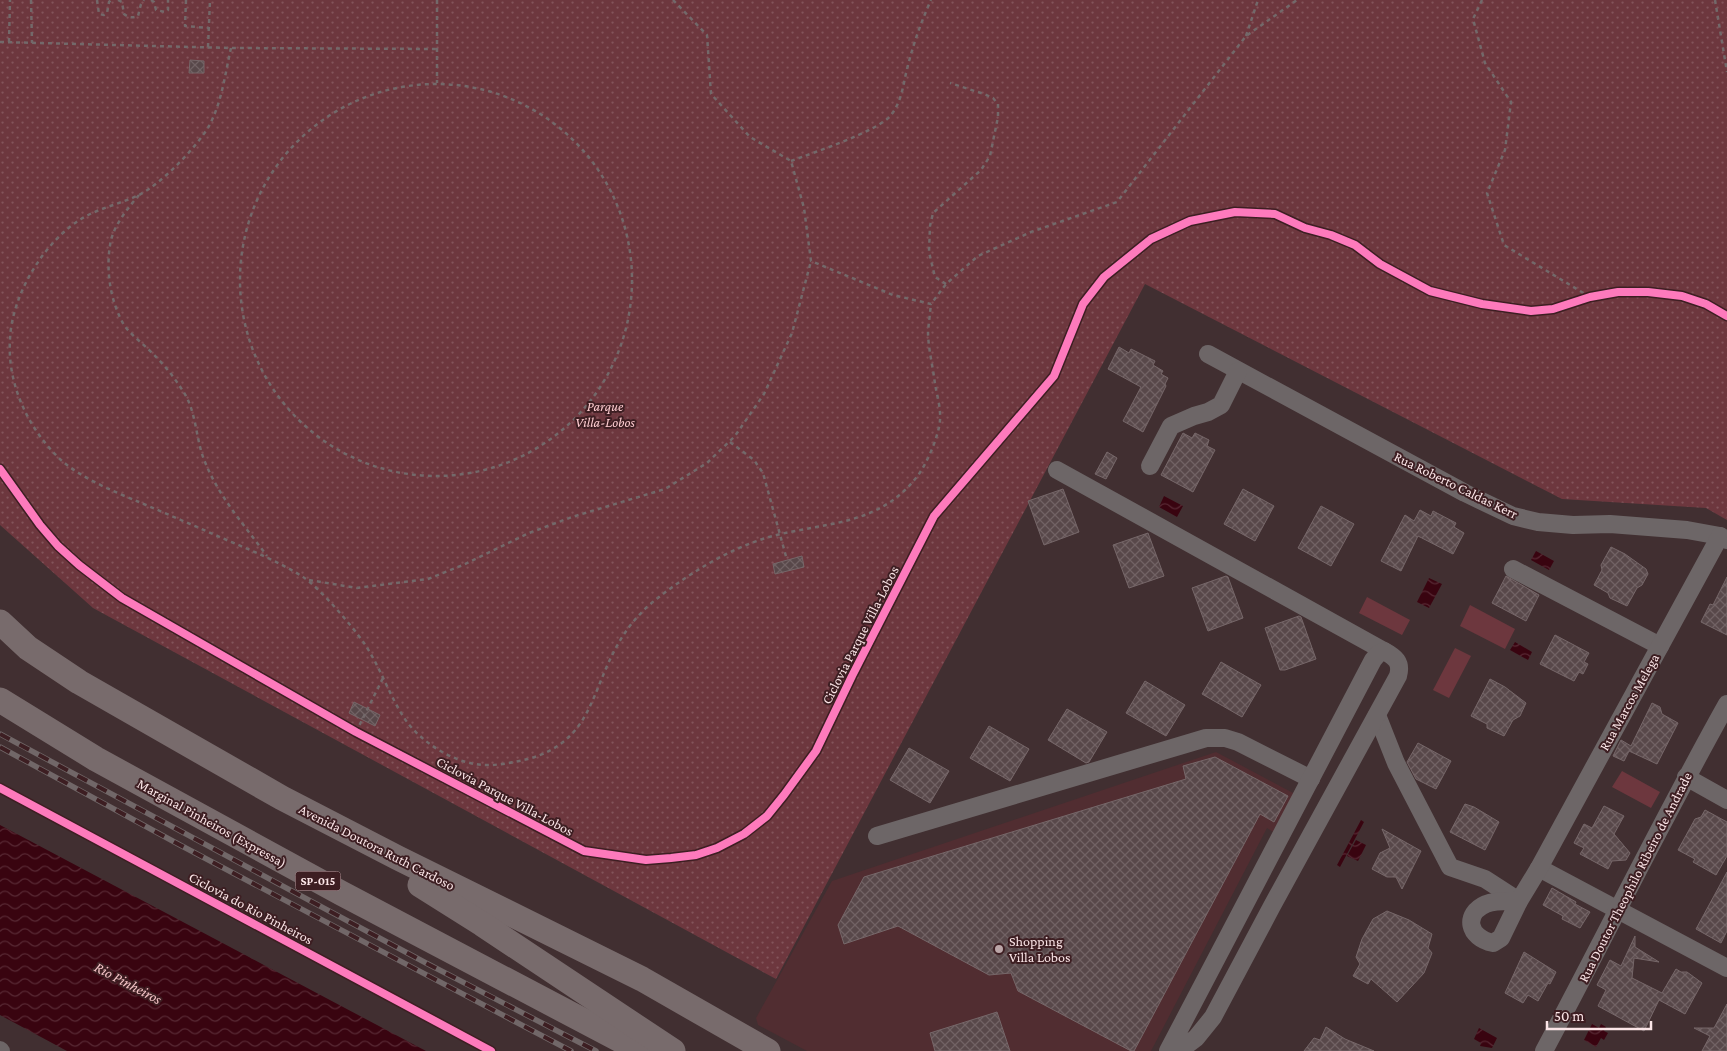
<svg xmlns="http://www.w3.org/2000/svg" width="1727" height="1051" viewBox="0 0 1727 1051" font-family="'Crimson Pro',serif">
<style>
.built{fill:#512d31}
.grass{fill:#6d373e}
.park{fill:url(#park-dots)}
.water{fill:url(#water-waves)}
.building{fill:url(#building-cross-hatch);stroke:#766769}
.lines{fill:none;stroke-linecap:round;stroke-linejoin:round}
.path{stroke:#73696a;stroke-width:2.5;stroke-dasharray:4 4;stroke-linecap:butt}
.minor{stroke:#6d6667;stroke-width:18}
.highway{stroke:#786b6c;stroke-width:25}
.rail-casing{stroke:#716768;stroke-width:5.5}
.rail{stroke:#3d1e22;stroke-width:4;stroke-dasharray:11;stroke-linecap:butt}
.cycleway-casing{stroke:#3d1e22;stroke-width:11}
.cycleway{stroke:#fd7abc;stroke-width:8}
.poi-dot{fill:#baa5a7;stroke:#3d1e22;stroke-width:2}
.labels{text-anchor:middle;stroke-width:4;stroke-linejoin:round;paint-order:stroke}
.shield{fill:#3d1e22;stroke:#c2a9ac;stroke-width:1}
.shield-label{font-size:12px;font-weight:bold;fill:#fbe5e7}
.park-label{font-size:14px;font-style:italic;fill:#feccd0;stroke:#3d1e22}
.street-label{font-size:14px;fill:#fbe5e7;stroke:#3d1e22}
.poi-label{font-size:14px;fill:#fbe5e7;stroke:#3d1e22;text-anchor:start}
.water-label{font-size:15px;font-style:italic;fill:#f4c3c6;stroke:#3d1e22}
</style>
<defs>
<pattern id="park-dots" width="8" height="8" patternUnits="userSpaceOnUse" patternTransform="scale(1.25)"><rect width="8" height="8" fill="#6d373e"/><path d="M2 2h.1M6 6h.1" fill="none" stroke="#83545a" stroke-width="1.8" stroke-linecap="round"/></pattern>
<pattern id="water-waves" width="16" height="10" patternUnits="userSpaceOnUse" patternTransform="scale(1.25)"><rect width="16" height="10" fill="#390410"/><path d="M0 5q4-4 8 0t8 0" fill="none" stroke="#572833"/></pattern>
<pattern id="building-cross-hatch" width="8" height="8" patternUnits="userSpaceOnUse" patternTransform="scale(1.25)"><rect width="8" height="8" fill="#58484a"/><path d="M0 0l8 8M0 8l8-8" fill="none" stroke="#716264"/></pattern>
</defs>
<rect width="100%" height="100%" fill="#412f31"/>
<polygon class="built" points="1216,752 1295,794 1275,833 1267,828 1151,1051 807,1051 758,1025 756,1018 832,881"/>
<g class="grass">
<polygon points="1367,597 1410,620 1402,635 1359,613"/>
<polygon points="1470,605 1515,629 1505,649 1460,626"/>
<polygon points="1455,648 1471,656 1449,698 1433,690"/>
<polygon points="1622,771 1660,792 1651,808 1612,787"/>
</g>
<polygon class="park" points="0,0 1727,0 1727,520 1706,508 1562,499 1145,284 776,979 93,608 0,525"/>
<g class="water">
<polygon points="1164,496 1183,506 1177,517 1159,507"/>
<polygon points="1536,551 1554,561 1549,570 1531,560"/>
<polygon points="1429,578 1442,584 1429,608 1417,602"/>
<polygon points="1515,642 1532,652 1528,660 1510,650"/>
<polygon points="1361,820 1364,822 1340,867 1337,865"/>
<polygon points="0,825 426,1051 67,1051 0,1015"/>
<polygon points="1356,840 1366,845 1358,861 1347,856"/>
<polygon points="1592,1024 1599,1028 1601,1024 1606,1027 1604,1031 1608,1033 1604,1040 1601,1038 1596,1047 1584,1040"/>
<polygon points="1479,1028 1497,1038 1492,1048 1480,1046 1481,1043 1474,1039"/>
</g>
<g class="building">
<polygon points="190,60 204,61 204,73 189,73"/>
<polygon points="1119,347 1129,353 1131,349 1155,361 1153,365 1163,371 1161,374 1168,378 1165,384 1166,386 1143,432 1123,421 1141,387 1108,369"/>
<polygon points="1183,433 1192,438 1195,433 1209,440 1207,446 1215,450 1193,492 1161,475"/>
<polygon points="1107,452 1117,458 1106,479 1095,474"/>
<polygon points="1063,489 1079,532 1044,545 1028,501"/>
<polygon points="1243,489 1274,506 1255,541 1224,524"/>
<polygon points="1321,506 1354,524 1331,566 1298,548"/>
<polygon points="1420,510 1431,516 1433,511 1456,523 1454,527 1464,533 1453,554 1418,536 1401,571 1381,561 1405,515 1414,521"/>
<polygon points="1148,533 1164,576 1129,588 1113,545"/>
<polygon points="1611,547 1625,554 1646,569 1648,574 1642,585 1637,588 1627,606 1610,598 1608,593 1594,585 1602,570 1601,565"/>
<polygon points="802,556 804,567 775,574 773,564"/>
<polygon points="1226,576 1228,577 1243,618 1208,631 1192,588"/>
<polygon points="1506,576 1539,595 1526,621 1492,603"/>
<polygon points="1727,577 1727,635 1701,622 1710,604 1713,605"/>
<polygon points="1299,616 1301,617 1316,659 1285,670 1280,670 1265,628"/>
<polygon points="1555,635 1589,653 1584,662 1588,664 1583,674 1579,672 1574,681 1540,664"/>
<polygon points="1221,662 1261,685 1242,717 1202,694"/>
<polygon points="1490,679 1505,687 1526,703 1520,716 1513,720 1504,736 1487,728 1487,724 1471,716"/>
<polygon points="1145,681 1185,705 1166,736 1126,713"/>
<polygon points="354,702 380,715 375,726 349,713"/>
<polygon points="1652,703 1660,707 1662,714 1678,723 1657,764 1629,751 1624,761 1613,756 1621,740 1631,746"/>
<polygon points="1067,709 1107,732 1089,762 1086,763 1048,740"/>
<polygon points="989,726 1029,749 1010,781 970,758"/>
<polygon points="1418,743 1451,761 1436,789 1416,779 1407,762"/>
<polygon points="909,748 949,771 930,803 890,780"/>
<polygon points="1215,757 1288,796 1274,822 1260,814 1134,1051 1131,1051 1018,991 1011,973 989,975 898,926 844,944 838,925 864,877 1186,779 1183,766"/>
<polygon points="1465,804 1474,807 1499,822 1485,850 1450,832"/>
<polygon points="1604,806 1624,816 1614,834 1630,853 1626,860 1612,861 1608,869 1580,854 1584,848 1574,843 1584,824 1592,828"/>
<polygon points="1705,810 1727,822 1727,856 1716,875 1693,862 1695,859 1678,850 1695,819 1701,817"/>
<polygon points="1382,829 1421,851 1402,889 1396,877 1387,877 1372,869 1380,853 1390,848"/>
<polygon points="1727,872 1727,931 1721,943 1696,929"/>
<polygon points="1552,888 1576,902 1575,904 1590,912 1580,928 1562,919 1563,916 1543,905"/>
<polygon points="1387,911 1409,920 1432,934 1428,948 1432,953 1424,973 1397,1002 1371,979 1368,984 1353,976 1360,964 1356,957 1362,939 1373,919"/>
<polygon points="1635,936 1635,947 1659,962 1634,958 1632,978 1662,993 1676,969 1681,972 1687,972 1702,983 1685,1014 1659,1000 1644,1031 1598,1006 1606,990 1597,985 1610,960 1621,966"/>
<polygon points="1524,952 1556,972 1550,984 1548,983 1538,1001 1528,995 1523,1003 1505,993"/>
<polygon points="1727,1004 1727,1051 1702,1051 1710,1036 1694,1028 1714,1028"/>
<polygon points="997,1012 1010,1051 935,1051 930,1033"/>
<polygon points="1326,1027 1345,1039 1374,1051 1304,1051 1314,1038 1320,1040"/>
</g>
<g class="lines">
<g class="path">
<polyline points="31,0 32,43"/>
<polyline points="97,0 99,14 104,15 107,13 109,2 111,0"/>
<path d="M 118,0 L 122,2 L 124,14 C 129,18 133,18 138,16 L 141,4 L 144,0"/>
<polyline points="151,0 154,2 156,10 165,12 168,10 168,0"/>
<polyline points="186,0 185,26 209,28"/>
<polyline points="437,0 437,83"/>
<polyline points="673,0 707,35 711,94 750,137 791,161 804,208 811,261 893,295 931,304 946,284 978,256 1031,232 1117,202 1246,36 1297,0"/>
<polyline points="1482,0 1473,19 1485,63 1511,102 1505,150 1487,193 1504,245 1590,297"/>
<polyline points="1715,0 1727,72"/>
<polyline points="1246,36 1258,0"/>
<polyline points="0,42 231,48 437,49"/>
<polyline points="9,42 10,0"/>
<polyline points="208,47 210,0"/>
<path d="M 231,48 C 225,74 222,102 209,126 C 196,148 162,183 139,195 C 120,204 99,208 81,219 C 43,243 12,295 10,339 C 7,384 28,429 61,460 C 81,478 115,492 139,502 C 167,514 195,526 222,538 C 250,550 278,561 303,577 C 319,587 353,627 364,643 C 381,668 390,698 407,722 C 422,742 450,760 475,764 C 492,767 511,763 528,759 C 592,741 590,693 618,644 C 628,626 643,609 659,597 C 693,571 729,549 769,537 C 823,522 877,527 916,478 C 926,466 939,436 940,420 C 941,409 937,395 935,384 C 933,367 928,348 928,331 C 929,322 930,313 931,304"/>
<circle cx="436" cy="280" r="196"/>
<path d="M 791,161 C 812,153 879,131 891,115 C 902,101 903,85 907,69 C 913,45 921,22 931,0"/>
<path d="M 139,195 C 128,208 115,224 111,240 C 105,268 110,301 124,325 C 130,334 141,342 148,349 C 163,363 176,379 186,396 C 197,417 196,441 205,462 C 219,497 245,526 267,556"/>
<polyline points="946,284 935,277 929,252 930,226 933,213 981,170 990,156 998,117 998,104 993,98 984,94 950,83"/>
<polyline points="730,442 754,460 763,473 787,560"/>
<polyline points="309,580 357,588 428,579 463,565 529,533 572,517 665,489 707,463 735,436 764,394 792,333 811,261"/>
<polyline points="356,732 383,678"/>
</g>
<g class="minor">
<polyline points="1208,354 1465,493 1513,516 1538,522 1573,525 1610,524 1687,530 1720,536 1727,540"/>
<polyline points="1150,466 1171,426 1194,416 1208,412 1221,405 1238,371"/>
<polyline points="1057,470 1384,651"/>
<polyline points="1513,569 1660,646"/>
<polyline points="1377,715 1396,763 1450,867 1485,879 1519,901"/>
<polyline points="1686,777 1727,800"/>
<polyline points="877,836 1206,738 1225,738 1238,742 1311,779"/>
<polyline points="1539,868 1727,968"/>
<path d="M 1519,901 C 1508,901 1496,900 1486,904 C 1463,914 1468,938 1493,943 L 1501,938 L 1519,901 L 1539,868 L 1720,536"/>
<polyline points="0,1050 1,1051"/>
<path d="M 1168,1051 L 1373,660 L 1378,654 L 1384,651 C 1395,657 1402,662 1398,676 L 1272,906 L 1213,1017 L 1196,1038 L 1179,1051"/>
<path d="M 1544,1051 C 1606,935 1663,818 1727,704"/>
</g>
<g class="highway">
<polyline points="0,622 28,648 79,682 282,798 398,858 642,979 768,1051"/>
<polyline points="0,700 96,759 341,893 641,1051"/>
<polyline points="420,885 482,924 673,1051"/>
</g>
<defs>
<g id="rail">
<polyline points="0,734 426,963 596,1051"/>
<polyline points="0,747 180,845 571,1051"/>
</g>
</defs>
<use href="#rail" class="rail-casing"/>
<use href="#rail" class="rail"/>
<defs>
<g id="cycleway">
<polyline points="0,469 40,525 58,546 79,565 122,598 356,732 584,851 646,860 671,858 696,855 717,848 744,834 767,816 784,795 816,751 852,676 934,516 1054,376 1083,304 1104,277 1151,239 1190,221 1235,212 1275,214 1305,228 1331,235 1355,245 1380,264 1430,291 1482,304 1531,311 1553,309 1590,297 1618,292 1648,292 1682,296 1706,304 1727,316"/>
<polyline points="0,788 491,1051"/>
</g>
</defs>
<use href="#cycleway" class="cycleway-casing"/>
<use href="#cycleway" class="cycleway"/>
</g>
<circle class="poi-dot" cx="999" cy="949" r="5"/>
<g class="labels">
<rect class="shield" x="295.5" y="871.5" width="45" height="19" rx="4"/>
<g class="shield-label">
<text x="318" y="885">SP-015</text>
</g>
<g class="park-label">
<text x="605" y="411">Parque<tspan x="605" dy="16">Villa-Lobos</tspan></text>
</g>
<g class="street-label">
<text transform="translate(1456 485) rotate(26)" y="5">Rua Roberto Caldas Kerr</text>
<text transform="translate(860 635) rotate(-63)" y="5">Ciclovia Parque Villa-Lobos</text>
<text transform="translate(1629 702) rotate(-61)" y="5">Rua Marcos Melega</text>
<text transform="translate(505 796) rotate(28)" y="5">Ciclovia Parque Villa-Lobos</text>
<text transform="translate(212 823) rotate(29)" y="5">Marginal Pinheiros (Expressa)</text>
<text transform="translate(377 847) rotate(27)" y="5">Avenida Doutora Ruth Cardoso</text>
<text transform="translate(1635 877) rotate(-63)" y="5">Rua Doutor Theophilo Ribeiro de Andrade</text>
<text transform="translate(251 908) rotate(28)" y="5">Ciclovia do Rio Pinheiros</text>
</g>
<g class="poi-label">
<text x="1009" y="946">Shopping<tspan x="1009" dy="16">Villa Lobos</tspan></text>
</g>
<g class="water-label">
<text transform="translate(128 983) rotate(28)" y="5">Rio Pinheiros</text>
</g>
</g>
<path d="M1547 1021v8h104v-8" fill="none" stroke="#fbe5e7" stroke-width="2.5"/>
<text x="1554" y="1021" font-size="15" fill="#fbe5e7" stroke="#3d1e22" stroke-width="4" paint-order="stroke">50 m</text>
</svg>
